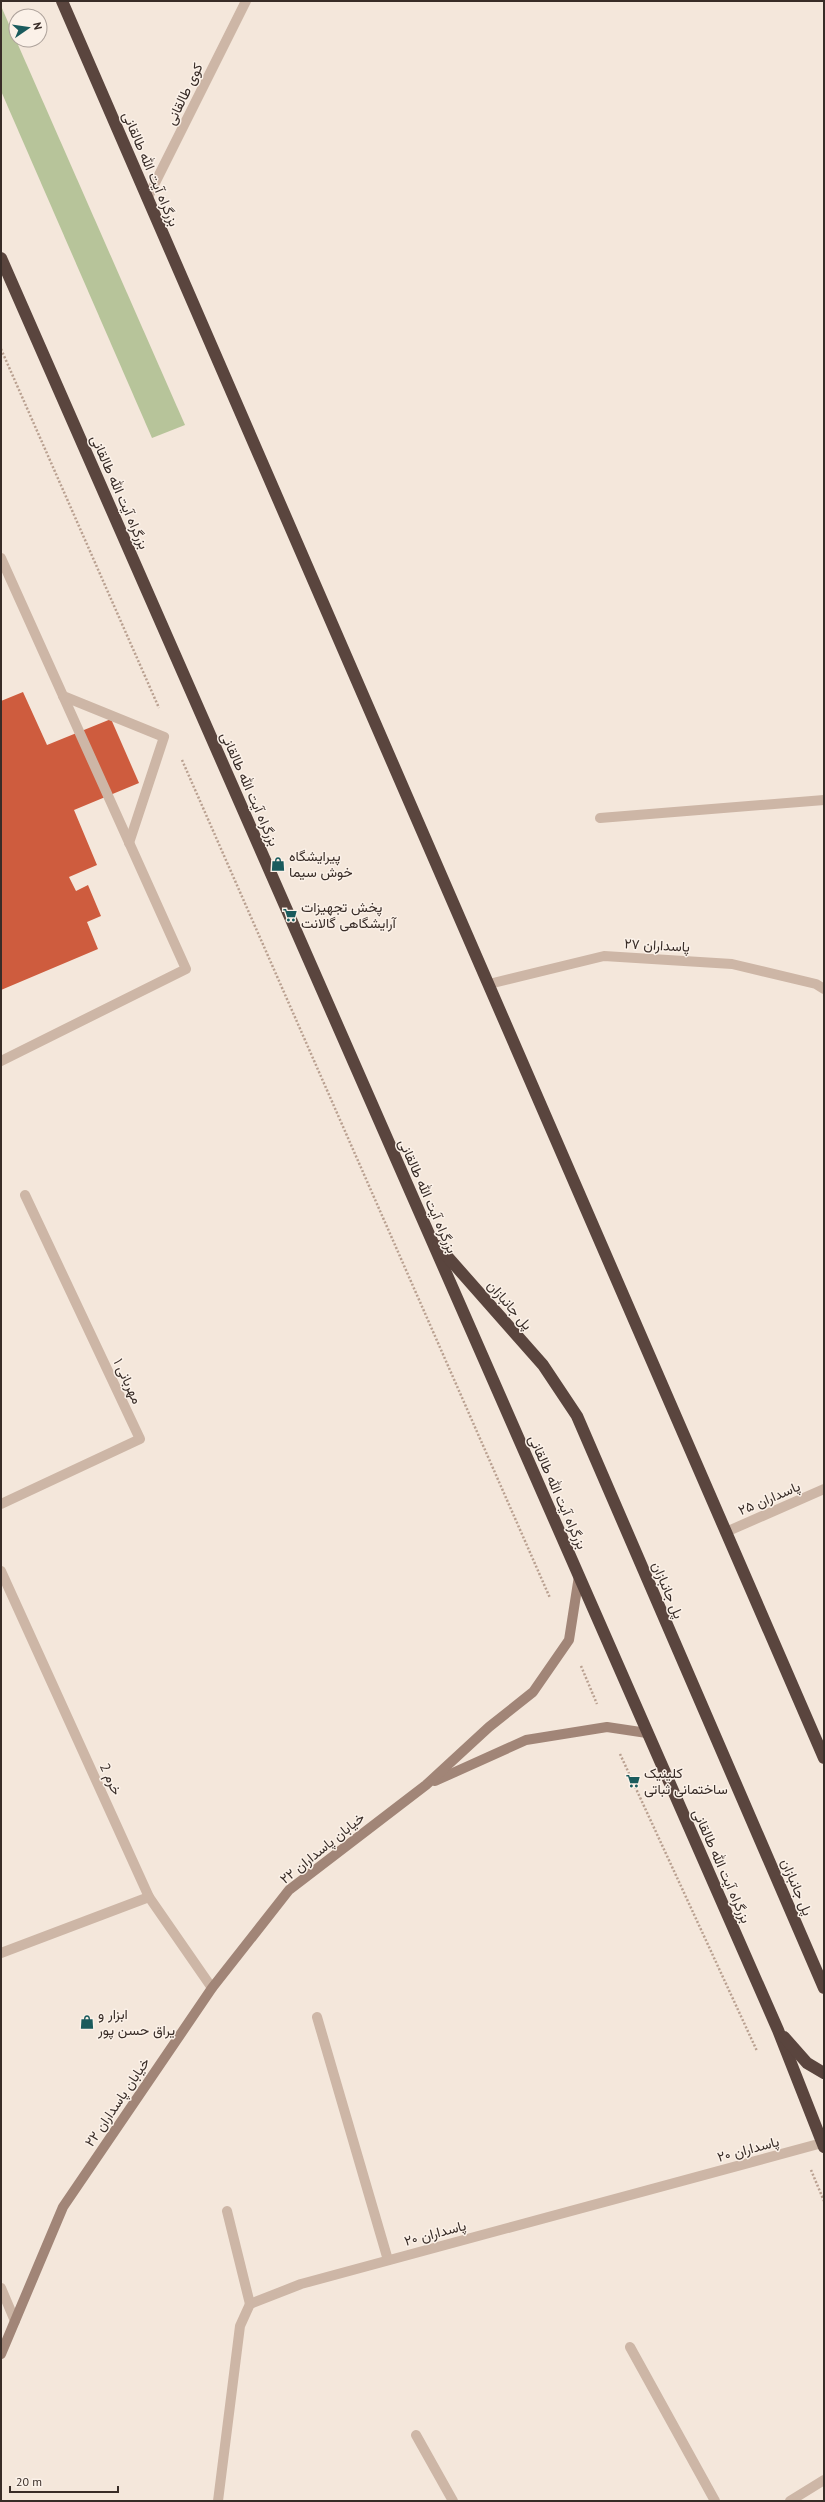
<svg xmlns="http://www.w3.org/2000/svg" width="825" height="2502" viewBox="0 0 825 2502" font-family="'PT Sans',Vazirmatn,sans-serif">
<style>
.green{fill:#b7c49a}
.building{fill:#ce5c3e}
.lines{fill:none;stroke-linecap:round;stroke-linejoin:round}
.path{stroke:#b9a090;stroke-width:2.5;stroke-dasharray:2 2;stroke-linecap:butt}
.lane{stroke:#cdb6a6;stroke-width:10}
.street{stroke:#cdb6a6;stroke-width:10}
.secondary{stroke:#a18577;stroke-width:10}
.highway{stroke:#5a453e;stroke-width:12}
.labels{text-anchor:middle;stroke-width:3;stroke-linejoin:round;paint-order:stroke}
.street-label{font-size:14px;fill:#382c27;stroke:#fbf1e8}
.poi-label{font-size:14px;fill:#382c27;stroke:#fbf1e8;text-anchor:start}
</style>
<rect width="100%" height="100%" fill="#f4e7db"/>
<polygon class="green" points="1,6 185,425 152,438 1,91"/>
<polygon class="building" points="23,692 47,745 111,719 139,783 74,810 97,865 69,877 76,891 88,885 101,916 87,922 98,949 1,990 1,701"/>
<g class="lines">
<g class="path">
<polyline points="1,349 159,708"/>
<polyline points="182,760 550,1598"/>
<polyline points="581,1666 597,1704"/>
<polyline points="620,1754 757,2051"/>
<polyline points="811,2170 824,2201"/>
</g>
<g class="lane">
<polyline points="1,558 186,969 1,1061"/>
<polyline points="63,696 164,737 129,843"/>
</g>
<g class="street">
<polyline points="147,199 246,1"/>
<polyline points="600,818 824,800"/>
<polyline points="489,984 604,956 732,964 816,984 824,989"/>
<polyline points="1,1504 140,1439 25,1195"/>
<polyline points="726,1532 824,1489"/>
<polyline points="1,1571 149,1897 212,1988"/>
<polyline points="1,1953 149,1897"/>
<polyline points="317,2017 388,2260"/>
<polyline points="227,2211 250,2304"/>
<polyline points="1,2288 15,2321"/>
<polyline points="630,2347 715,2501"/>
<polyline points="416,2435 453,2501"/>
<polyline points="218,2501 240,2326 250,2304 301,2284 822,2143"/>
<polyline points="790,2501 824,2480"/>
</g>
<g class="secondary">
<polyline points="435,1781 526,1740 607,1727 647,1733"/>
<polyline points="1,2354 63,2207 212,1988 289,1890 426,1785 489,1727 533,1692 569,1640 579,1576"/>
</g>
<g class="highway">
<polyline points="62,1 824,1758"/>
<polyline points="1,258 778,2030 824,2147"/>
<polyline points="438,1246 543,1365 577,1416 824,1988"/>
<polyline points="784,2037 807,2063 824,2073"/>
</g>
</g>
<defs>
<symbol id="shop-bare" viewBox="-9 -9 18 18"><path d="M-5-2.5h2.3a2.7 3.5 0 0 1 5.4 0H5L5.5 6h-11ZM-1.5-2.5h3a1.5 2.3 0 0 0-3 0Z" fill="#1a5b5d" stroke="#fbf1e8" stroke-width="2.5" paint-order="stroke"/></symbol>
<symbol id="supermarket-bare" viewBox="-9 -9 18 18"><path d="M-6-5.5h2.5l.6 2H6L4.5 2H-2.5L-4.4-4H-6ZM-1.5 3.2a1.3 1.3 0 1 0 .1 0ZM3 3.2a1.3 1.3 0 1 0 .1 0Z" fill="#1a5b5d" stroke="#fbf1e8" stroke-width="2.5" paint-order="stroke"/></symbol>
</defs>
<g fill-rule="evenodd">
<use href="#shop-bare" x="268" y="854" width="20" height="20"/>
<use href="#supermarket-bare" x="280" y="905" width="20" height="20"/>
<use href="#supermarket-bare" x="623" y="1771" width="20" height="20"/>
<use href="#shop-bare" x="77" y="2012" width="20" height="20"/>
</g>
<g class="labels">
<g class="street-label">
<text transform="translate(184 94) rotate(-64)" y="5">کوی طالقانی</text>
<text transform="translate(151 169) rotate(67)" y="5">بزرگراه آیت الله طالقانی</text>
<text transform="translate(120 492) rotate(66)" y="5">بزرگراه آیت الله طالقانی</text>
<text transform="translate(250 789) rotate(66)" y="5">بزرگراه آیت الله طالقانی</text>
<text transform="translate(657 945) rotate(3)" y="5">پاسداران ۲۷</text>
<text transform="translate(428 1196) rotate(66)" y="5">بزرگراه آیت الله طالقانی</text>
<text transform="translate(510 1305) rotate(49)" y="5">پل جانبازان</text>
<text transform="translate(128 1381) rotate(65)" y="5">مهربانی ۱</text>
<text transform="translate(558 1492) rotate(66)" y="5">بزرگراه آیت الله طالقانی</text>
<text transform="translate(769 1498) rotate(-23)" y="5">پاسداران ۲۵</text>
<text transform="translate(668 1590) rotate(67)" y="5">پل جانبازان</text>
<text transform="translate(111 1779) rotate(65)" y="5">خرم 2</text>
<text transform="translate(322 1848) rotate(-39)" y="5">خیابان پاسداران ۲۲</text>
<text transform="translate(722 1866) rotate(66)" y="5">بزرگراه آیت الله طالقانی</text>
<text transform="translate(797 1887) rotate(67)" y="5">پل جانبازان</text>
<text transform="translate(117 2102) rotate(-56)" y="5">خیابان پاسداران ۲۲</text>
<text transform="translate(748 2149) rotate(-15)" y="5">پاسداران ۲۰</text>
<text transform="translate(435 2233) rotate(-15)" y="5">پاسداران ۲۰</text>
</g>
<g class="poi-label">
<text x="289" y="861">پیرایشگاه<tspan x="289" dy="16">خوش سیما</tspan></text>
<text x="301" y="912">پخش تجهیزات<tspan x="301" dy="16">آرایشگاهی گالانت</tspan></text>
<text x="644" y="1778">کلینیک<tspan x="644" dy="16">ساختمانی ثباتی</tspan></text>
<text x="98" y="2019">ابزار و<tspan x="98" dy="16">یراق حسن پور</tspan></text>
</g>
</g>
<rect width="825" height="2502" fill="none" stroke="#382c27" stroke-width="4"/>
<g transform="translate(28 28) rotate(77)"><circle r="19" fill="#fbf1e8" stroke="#ada29b"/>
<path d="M0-3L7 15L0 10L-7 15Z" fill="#1a5b5d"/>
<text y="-6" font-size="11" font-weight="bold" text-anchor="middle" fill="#382c27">N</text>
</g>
<path d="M10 2486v6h108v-6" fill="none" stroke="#382c27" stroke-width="2"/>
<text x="16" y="2486" font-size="12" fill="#382c27" stroke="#fbf1e8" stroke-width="3" paint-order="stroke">20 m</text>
</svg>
